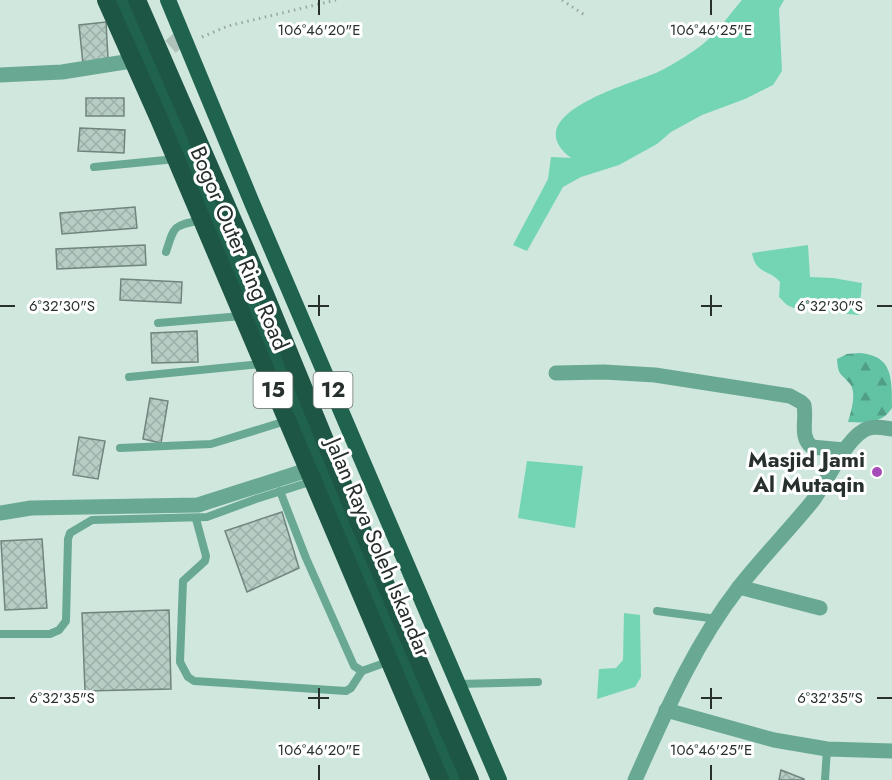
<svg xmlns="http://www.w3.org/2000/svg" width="892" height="780" viewBox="0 0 892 780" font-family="Jost,sans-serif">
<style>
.forest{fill:url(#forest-firs)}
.water{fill:#74d5b5}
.building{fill:url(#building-cross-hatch);stroke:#70857d;stroke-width:1.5}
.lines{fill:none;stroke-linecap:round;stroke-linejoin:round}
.trunk-tunnel{stroke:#aec2ba;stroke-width:16;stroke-dasharray:16 8;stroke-linecap:butt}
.path{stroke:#96a8a0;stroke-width:3;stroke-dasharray:1.5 4.5;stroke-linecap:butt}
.service{stroke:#69a993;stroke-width:8}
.minor{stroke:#69a993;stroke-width:15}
.trunk{stroke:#1f624e;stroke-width:16}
.motorway-bridge{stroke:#1e5645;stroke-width:18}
.ticks{fill:none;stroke:#27302c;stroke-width:2}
.poi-dot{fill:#a64cb8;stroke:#fff;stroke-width:2}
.labels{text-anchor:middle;stroke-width:6;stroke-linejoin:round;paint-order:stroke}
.shield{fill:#fff;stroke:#686e6b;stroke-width:1.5}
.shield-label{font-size:21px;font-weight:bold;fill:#27302c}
.street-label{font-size:22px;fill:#27302c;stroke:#fff}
.poi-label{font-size:22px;font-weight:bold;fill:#27302c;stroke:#fff;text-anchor:end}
.ticks-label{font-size:15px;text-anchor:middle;fill:#27302c;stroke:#fff;stroke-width:6;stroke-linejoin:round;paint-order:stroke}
</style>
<defs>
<pattern id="forest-firs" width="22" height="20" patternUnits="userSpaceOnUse" patternTransform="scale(1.5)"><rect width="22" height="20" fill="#62c2a4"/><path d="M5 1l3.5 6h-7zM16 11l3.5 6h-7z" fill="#519e86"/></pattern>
<pattern id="building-cross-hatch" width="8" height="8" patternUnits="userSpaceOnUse" patternTransform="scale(1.5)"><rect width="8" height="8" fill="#b6cdc4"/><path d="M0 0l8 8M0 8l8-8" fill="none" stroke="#9cb0a9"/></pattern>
</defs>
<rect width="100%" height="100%" fill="#d0e7de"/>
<path class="forest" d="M 860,353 C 892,356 892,376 892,408 C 882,424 865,423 848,422 C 851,412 857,393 850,384 C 841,373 838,376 837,359 L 847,354 Z"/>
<g class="water">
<path d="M 742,0 L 784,0 L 779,9 L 782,71 L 773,85 L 745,99 L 702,115 L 671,132 L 657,144 L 619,165 L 581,177 L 563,187 L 527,251 L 513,245 L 548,179 L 551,157 L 571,158 C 515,115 630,84 656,73 C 669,67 683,58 695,50 C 713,39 728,16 742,0 Z"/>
<path d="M 808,245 L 810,277 L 833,278 L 862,283 L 859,315 L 796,309 L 787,305 L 779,297 L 780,282 C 769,269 756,275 752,253 Z"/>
<polygon points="527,461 583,466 575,528 518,518"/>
<polygon points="624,613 640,615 641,677 635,687 597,699 599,669 616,668 623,660"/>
</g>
<g class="building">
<polygon points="106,22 108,58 83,64 79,25"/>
<rect x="86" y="98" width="38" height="18"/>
<polygon points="80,128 125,130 124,153 78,151"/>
<polygon points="135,207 137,228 62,234 60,213"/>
<polygon points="145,245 146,265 57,269 56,249"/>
<polygon points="121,279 182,282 181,303 120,300"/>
<polygon points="197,331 198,362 152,363 151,333"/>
<polygon points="150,398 168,401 161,443 143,439"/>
<polygon points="79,437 105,441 98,479 73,475"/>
<polygon points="282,512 299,568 247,592 225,531"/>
<polygon points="42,539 47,608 5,610 1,541"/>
<polygon points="169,610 171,689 85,691 82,613"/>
<polygon points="781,770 804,779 804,780 779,780"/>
</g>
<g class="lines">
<polyline class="trunk-tunnel" points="147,50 169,48 183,36"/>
<g class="path">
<polyline points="562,0 586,16"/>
<polyline points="202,37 228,26 336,0"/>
</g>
<g class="service">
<polyline points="94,167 176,159"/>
<path d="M 166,252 C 175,224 173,226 202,220"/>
<polyline points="158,323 242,316"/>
<polyline points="129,377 262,364"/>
<polyline points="120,448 211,444 286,421"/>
<polyline points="280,491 306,558 354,666 362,671 390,661"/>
<polyline points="196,519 206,556 205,561 183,581 180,662 188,677 194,681 346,691 351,688 362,671"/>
<polyline points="657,611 717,619"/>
<polyline points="0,634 50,634 59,630 66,621 68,539 70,533 92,520 207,517 256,499 313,481"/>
<polyline points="458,684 538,682"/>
<polyline points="825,780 827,749"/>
</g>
<g class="minor">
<polyline points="0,75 62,72 144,59"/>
<path d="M 556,373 L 604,372 L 655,375 L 790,396 L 801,402 L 804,405 C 807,420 799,437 812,447 L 844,450"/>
<polyline points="0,513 31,508 198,505 317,467"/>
<polyline points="739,587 820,608"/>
<polyline points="666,710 774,740 827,749 892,751"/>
<path d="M 635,780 C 665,713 694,645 739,587 C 762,558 788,531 811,503 C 826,485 847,434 869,428 C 876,426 885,428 892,429"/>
</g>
<g class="trunk">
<polyline points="121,0 454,780"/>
<polyline points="168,0 252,203 499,780"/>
</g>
<g class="motorway-bridge">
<polyline points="106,0 159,119 440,780"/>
<polyline points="137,0 265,294 354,511 470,780"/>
</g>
</g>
<path class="ticks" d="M 319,0 L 319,15M 711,0 L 711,15M 319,295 L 319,316M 711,295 L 711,316M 0,306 L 15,306M 308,306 L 329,306M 701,306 L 722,306M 877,306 L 892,306M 319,688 L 319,709M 711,688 L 711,709M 0,698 L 15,698M 308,698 L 329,698M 701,698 L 722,698M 877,698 L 892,698M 319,765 L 319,780M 711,765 L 711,780"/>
<circle class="poi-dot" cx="877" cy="472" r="6"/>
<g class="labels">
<g class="shield">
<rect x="253.5" y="372" width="39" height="36" rx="4.5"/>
<rect x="313.5" y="372" width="39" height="36" rx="4.5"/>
</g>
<g class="shield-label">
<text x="273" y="397">15</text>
<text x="333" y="397">12</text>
</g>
<g class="street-label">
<text transform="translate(240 248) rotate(67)" y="8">Bogor Outer Ring Road</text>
<text transform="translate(379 547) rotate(67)" y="8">Jalan Raya Soleh Iskandar</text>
</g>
<g class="poi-label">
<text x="865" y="467">Masjid Jami<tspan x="865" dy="25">Al Mutaqin</tspan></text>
</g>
</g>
<g class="ticks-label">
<text x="319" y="35">106°46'20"E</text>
<text x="711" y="35">106°46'25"E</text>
<text x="62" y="311">6°32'30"S</text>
<text x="830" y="311">6°32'30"S</text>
<text x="62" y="703">6°32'35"S</text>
<text x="830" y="703">6°32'35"S</text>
<text x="319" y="755">106°46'20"E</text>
<text x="711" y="755">106°46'25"E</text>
</g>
</svg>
